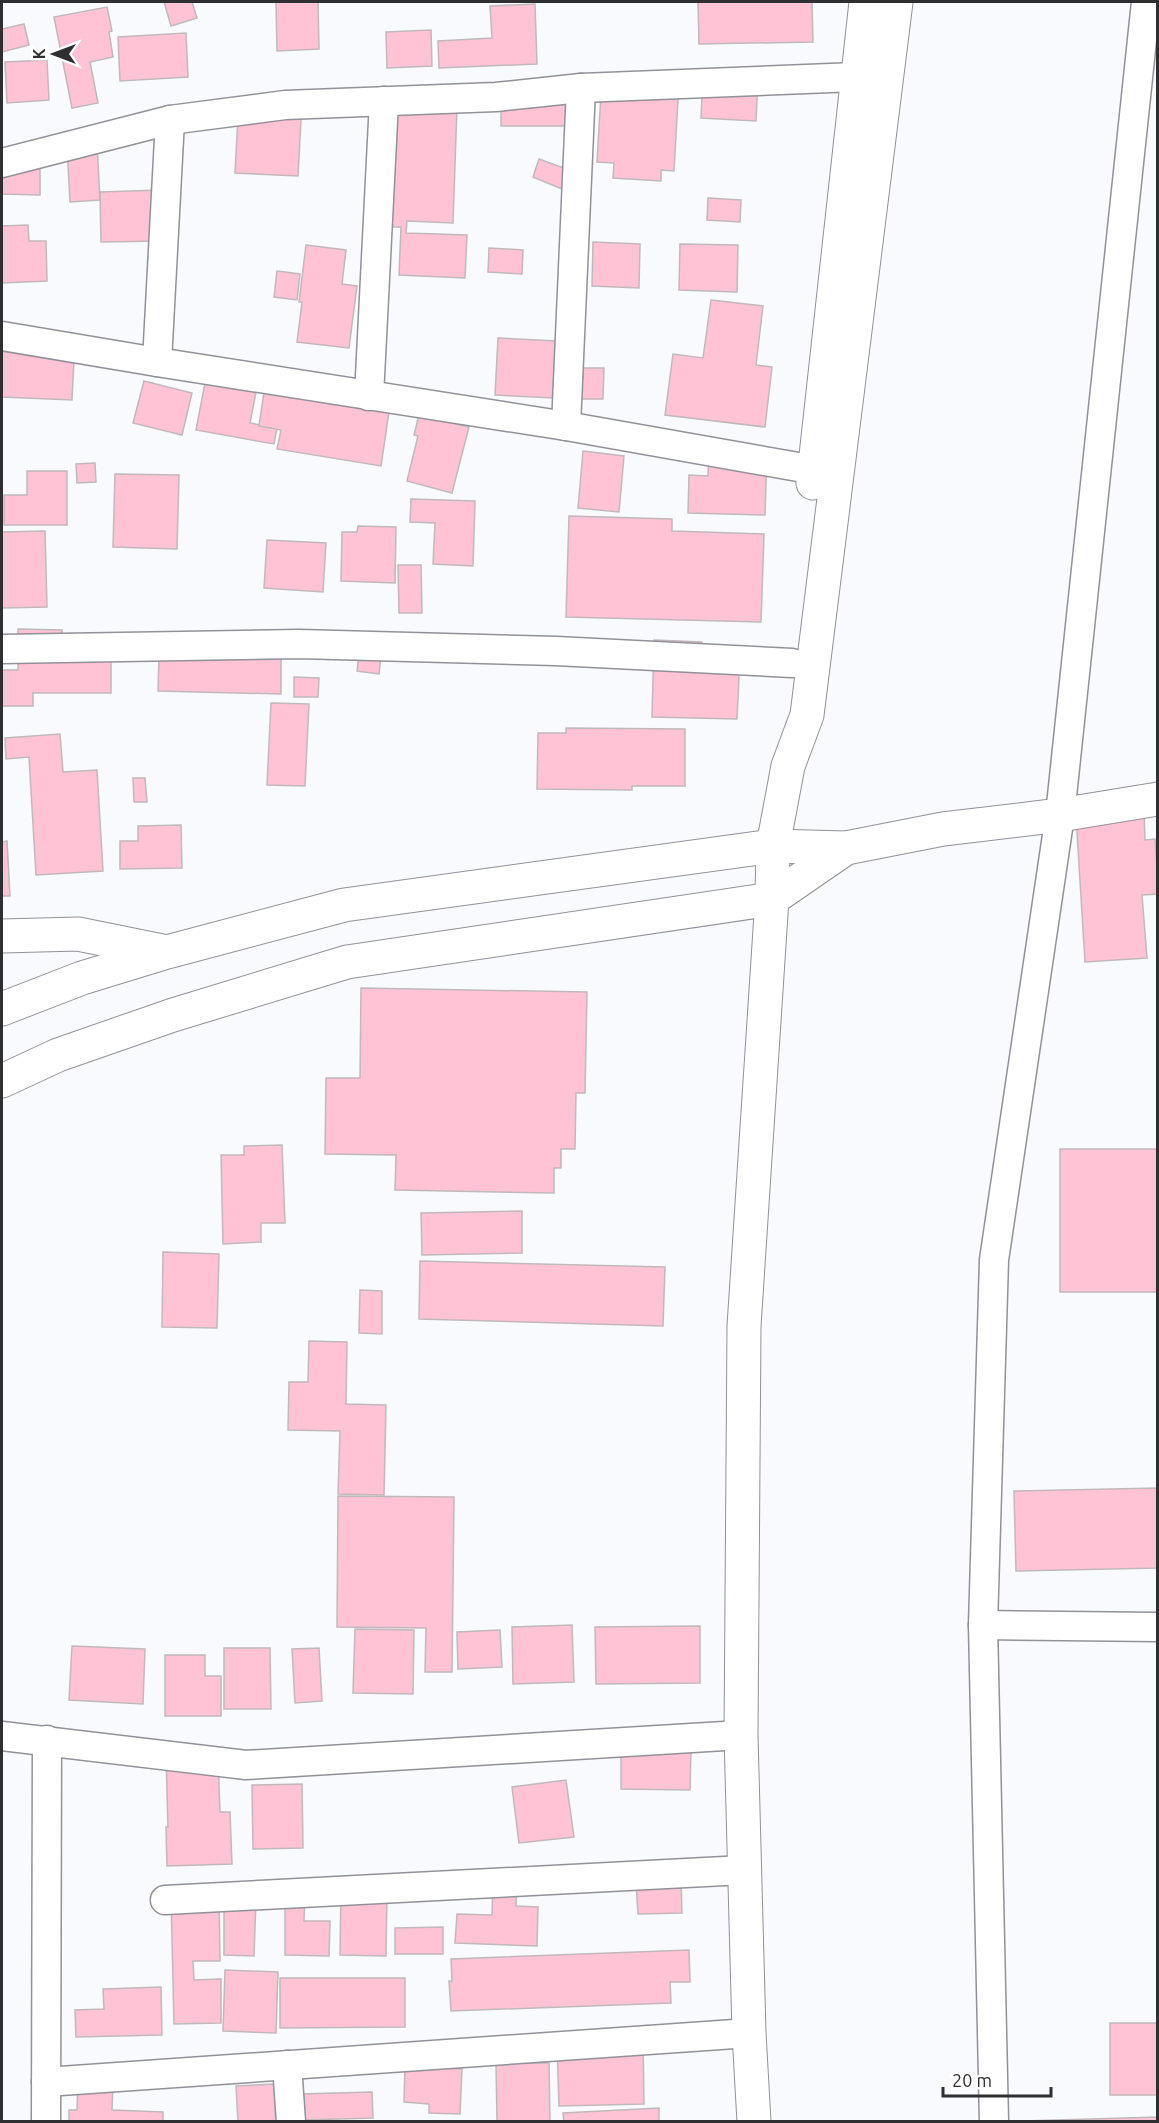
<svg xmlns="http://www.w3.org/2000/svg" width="1159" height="2123" viewBox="0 0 1159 2123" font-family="Ubuntu,sans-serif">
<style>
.building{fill:#ffc3d5;stroke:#c1b8bb;stroke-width:1.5}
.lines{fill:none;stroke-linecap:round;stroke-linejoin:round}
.street-casing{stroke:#919198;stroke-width:31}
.secondary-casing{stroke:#919198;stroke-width:35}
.street{stroke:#fff;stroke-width:28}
.secondary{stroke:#fff;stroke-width:33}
</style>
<rect width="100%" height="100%" fill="#f9fafe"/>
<g class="building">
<polygon points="164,2 192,2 197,18 171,26"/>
<polygon points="276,2 318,2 319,49 277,51"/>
<polygon points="698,2 812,2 813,42 699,44"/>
<polygon points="535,4 537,64 439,68 438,41 492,38 490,6"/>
<polygon points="107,7 112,31 109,32 113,57 90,62 98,103 72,108 54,17"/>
<polygon points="24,24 29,45 2,52 2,29"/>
<polygon points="431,30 432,66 387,68 386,32"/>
<polygon points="186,33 188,77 120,81 118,37"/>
<polygon points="47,60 49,100 7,103 5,62"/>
<polygon points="703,76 758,79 756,121 701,118"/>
<polygon points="602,77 679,82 674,171 661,170 661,181 613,178 614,163 597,162"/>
<rect x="501" y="83" width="68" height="43"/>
<polygon points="302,101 298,176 235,173 238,117"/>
<polygon points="394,105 457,107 453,223 407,221 406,233 467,235 465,278 399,275 401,227 387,227"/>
<polygon points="97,144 100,200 70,202 67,145"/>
<polygon points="2,153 40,153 40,195 2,194"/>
<polygon points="539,159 569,170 562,189 533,177"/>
<polygon points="160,190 162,241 101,242 100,192"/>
<polygon points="708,198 741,200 740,222 707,220"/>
<polygon points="28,225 29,241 46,241 47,281 2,283 2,226"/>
<polygon points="593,242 640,244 639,288 592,286"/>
<polygon points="680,244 738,245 737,292 679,290"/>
<polygon points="306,245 346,250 342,284 357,286 349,348 297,342 302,302 299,302"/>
<polygon points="489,248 523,250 522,274 488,272"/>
<polygon points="277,271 300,274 297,300 274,297"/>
<polygon points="711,300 763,306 756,365 772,367 765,427 665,415 673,354 703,358"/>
<polygon points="2,336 75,339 72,400 2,397"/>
<polygon points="498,338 556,341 553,398 495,395"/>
<polygon points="210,357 261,366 250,423 277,428 274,444 196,430"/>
<polygon points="581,368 604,368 603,399 581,399"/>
<polygon points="144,381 192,393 182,435 133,423"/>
<polygon points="265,385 390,405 381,466 277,449 281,430 259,426"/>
<polygon points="419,415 469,427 452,493 407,481 418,436 414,435"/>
<polygon points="583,451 624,456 619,512 578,508"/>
<polygon points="709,451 767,453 765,515 688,513 689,475 708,476"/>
<polygon points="95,463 96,482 77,483 76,464"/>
<polygon points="27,471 67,471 67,525 4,525 4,495 27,495"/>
<polygon points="115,474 179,475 177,549 113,547"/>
<polygon points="411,499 475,501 473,566 433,564 435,523 410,522"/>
<polygon points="569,516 672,519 672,531 764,534 761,622 566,617"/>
<polygon points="358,526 396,527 395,583 341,581 342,532 357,532"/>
<polygon points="45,531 47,607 2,608 2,532"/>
<polygon points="267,540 326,543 323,592 264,588"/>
<polygon points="398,565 421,565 422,613 399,613"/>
<polygon points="18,629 62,630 62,642 111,642 111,693 33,693 33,706 2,706 2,670 18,670"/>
<polygon points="654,640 702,642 702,655 740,656 737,719 652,717"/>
<polygon points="281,643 281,694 158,691 159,656"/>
<polygon points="359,653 381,656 379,674 357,671"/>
<polygon points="294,677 319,678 318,697 294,697"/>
<polygon points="271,703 309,704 305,786 267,785"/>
<polygon points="566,728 685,729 685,786 632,786 632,790 537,789 538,733 566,733"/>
<polygon points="60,734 63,772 97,770 103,871 36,875 29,757 6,759 5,738"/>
<polygon points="133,778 145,778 147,802 134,802"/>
<polygon points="1144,811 1145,840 1155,839 1158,884 1158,894 1142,895 1147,958 1085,962 1076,816"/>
<polygon points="181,825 182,868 120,869 120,841 138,841 138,826"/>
<polygon points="7,841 10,896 2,896 2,842"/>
<polygon points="361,988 587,992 585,1093 576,1093 575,1149 561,1149 561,1168 554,1168 554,1193 395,1190 396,1155 325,1154 326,1078 360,1078"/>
<polygon points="282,1145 285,1223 261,1223 261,1242 223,1244 221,1155 244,1155 244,1146"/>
<rect x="1060" y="1149" width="98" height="143"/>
<polygon points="522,1211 522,1253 422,1255 421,1213"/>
<polygon points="163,1252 219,1254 217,1328 162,1327"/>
<polygon points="420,1261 665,1267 663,1326 419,1319"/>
<polygon points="360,1290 382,1291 382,1334 359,1333"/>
<polygon points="309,1341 347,1342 346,1404 386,1405 384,1495 338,1494 340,1431 288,1430 289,1382 308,1382"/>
<polygon points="1158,1488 1158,1568 1016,1571 1014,1491"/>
<polygon points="338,1496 454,1497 452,1672 425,1672 426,1628 337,1627"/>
<polygon points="572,1625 574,1682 513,1684 512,1627"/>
<polygon points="700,1626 700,1683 596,1684 595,1627"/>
<polygon points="355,1629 414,1630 413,1694 353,1693"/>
<polygon points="500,1630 502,1667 458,1669 457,1632"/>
<polygon points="72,1646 145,1649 143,1704 69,1700"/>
<polygon points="224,1648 270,1648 271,1709 224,1709"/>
<polygon points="319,1648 322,1701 295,1703 292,1649"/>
<polygon points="165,1655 205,1655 205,1676 221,1676 221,1716 165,1716"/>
<polygon points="621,1749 691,1750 690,1790 621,1789"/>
<polygon points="218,1756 220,1812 230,1812 232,1864 167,1866 166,1827 168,1827 166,1757"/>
<polygon points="566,1780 574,1837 519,1843 512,1787"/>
<polygon points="302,1784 303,1848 253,1849 252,1785"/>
<polygon points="493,1879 517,1880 516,1906 538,1907 537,1946 455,1943 457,1914 492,1915"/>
<polygon points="681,1880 682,1913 638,1914 636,1882"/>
<polygon points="341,1891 387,1892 386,1956 340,1955"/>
<polygon points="285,1894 305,1894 304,1921 330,1921 329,1956 285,1955"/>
<polygon points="219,1895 220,1961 193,1961 194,1980 221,1979 221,2023 174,2024 171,1896"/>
<polygon points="224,1899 256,1900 254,1956 224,1955"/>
<polygon points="443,1927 443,1954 395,1954 395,1928"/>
<polygon points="689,1950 690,1982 670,1982 671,2003 451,2011 449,1981 452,1981 451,1959"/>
<polygon points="225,1970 278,1972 276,2033 223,2031"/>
<polygon points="280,1978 405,1978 405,2027 280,2028"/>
<polygon points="161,1987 162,2035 76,2037 75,2010 104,2009 103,1989"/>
<rect x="1110" y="2023" width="48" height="72"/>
<polygon points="643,2039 644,2104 559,2106 557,2041"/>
<polygon points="496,2063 549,2063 550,2122 497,2122"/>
<polygon points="405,2066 462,2069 460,2114 429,2113 429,2104 404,2102"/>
<polygon points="78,2081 113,2083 112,2110 163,2112 163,2122 69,2122 69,2110 77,2110"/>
<polygon points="274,2084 277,2122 238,2122 236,2086"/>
<polygon points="372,2092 373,2118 302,2120 300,2094"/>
<polygon points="659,2108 659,2122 564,2122 563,2113"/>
<polygon points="1158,2117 1158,2122 1022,2122 1022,2121"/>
</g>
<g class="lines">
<defs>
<g id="street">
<polyline points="2,163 170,120 285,105 496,97 581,88 856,77"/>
<polyline points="2,336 157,362 566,426 815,470"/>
<polyline points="157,362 170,120"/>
<polyline points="369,396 384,101"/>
<polyline points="566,426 581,88"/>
<polyline points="2,649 299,644 556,651 792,663"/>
<polyline points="983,1625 1158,1627"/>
<polyline points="2,1736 246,1765 741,1735"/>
<polyline points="165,1900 744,1870"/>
<polyline points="287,2065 291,2122"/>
<polyline points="46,2082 749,2033"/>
<polyline points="46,2122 47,1740"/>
<polyline points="994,2122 983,1625 994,1260 1060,815 1146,2"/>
</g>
<g id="secondary">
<polyline points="813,483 866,2"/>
<polyline points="2,936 78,934 162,951"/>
<polyline points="2,1009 82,978 167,952 344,905 773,846 846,848 943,829 1060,815 1158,799"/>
<polyline points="2,1081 58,1055 173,1015 347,962 772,899 846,848"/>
<polyline points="754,2122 749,2033 741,1735 744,1326 772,899 773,846 788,766 807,715 896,2"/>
</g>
</defs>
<use href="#street" class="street-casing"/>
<use href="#secondary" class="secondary-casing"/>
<use href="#street" class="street"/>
<use href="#secondary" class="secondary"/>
</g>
<rect width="1159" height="2123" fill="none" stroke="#2f2f32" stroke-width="6"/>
<g transform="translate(54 54) rotate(270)" stroke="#ffffff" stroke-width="4.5" paint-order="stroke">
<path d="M0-4.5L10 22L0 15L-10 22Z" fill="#2f2f32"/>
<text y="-9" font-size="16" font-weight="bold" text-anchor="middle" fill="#2f2f32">K</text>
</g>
<path d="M943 2087v9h108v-9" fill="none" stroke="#2f2f32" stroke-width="3"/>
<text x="952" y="2087" font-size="18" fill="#2f2f32" stroke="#ffffff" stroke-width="4.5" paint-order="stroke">20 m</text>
</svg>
